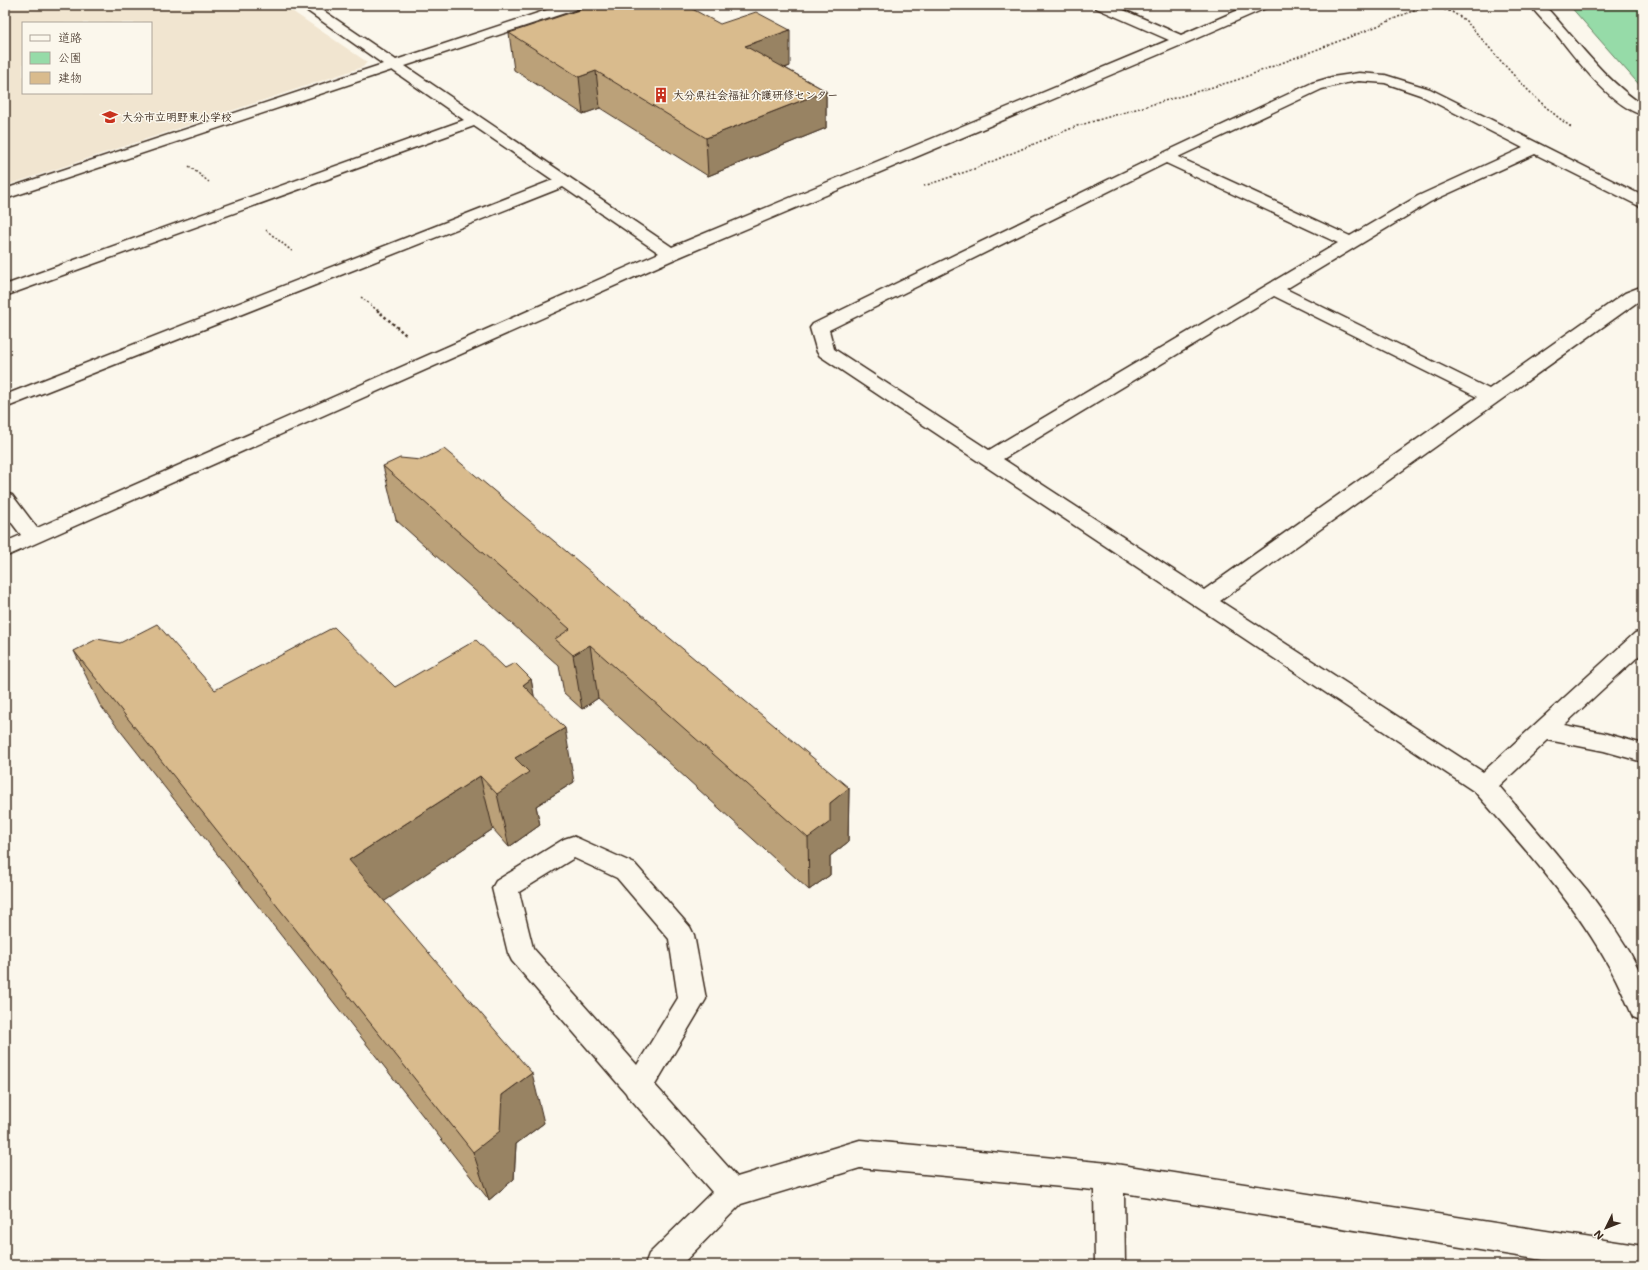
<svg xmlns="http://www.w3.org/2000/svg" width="1648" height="1270" viewBox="0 0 1648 1270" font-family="Mali,'Klee One',sans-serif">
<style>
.built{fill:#f1e5d0;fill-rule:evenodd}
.green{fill:#96dba8;stroke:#688263}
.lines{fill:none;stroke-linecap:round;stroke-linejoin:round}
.minor-casing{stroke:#3b2a1e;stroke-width:3}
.path-far1{stroke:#3b2a1e;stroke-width:1.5;stroke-dasharray:2 2;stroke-linecap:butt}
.path{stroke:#3b2a1e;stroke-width:2.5;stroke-dasharray:2.5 2.5;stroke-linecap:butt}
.minor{fill:#fbf7ec;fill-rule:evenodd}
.wall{fill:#bba179;stroke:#3b2a1e}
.shaded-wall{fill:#988363;stroke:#3b2a1e}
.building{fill:#d9bb8d;stroke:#3b2a1e}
.labels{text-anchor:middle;stroke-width:3;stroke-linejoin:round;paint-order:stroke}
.far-poi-label{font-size:11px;font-weight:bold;fill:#3b2a1e;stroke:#fbf7ec;text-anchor:start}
</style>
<rect width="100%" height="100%" fill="#fbf7ec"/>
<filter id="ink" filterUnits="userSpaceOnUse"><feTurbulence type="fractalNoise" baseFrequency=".025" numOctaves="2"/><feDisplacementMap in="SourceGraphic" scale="8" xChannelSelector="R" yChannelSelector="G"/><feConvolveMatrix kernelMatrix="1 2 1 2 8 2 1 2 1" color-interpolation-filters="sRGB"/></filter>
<g filter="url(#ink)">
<path class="built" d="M 5,5 L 283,5 L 367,62 L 363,67 L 5,186 ZM 23,23 L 151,23 L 151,93 L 23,93 Z"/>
<polygon class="green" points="1569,5 1643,5 1643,89"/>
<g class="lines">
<defs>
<g id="minor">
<polygon points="299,5 315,5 396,60 562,5 582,5 580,8 405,66 672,247 1169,40 1096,8 1094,5 1112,5 1181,35 1250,5 1268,5 1266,8 1186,43 677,258 5,557 5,542 21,535 5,514 5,493 12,495 37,528 659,253 563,187 5,408 5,395 553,180 474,126 5,296 5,285 464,120 392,70 5,199 5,189 383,64"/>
<path d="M 1530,5 L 1544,5 C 1576,39 1603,79 1643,105 L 1643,115 C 1613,108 1576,59 1557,35 C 1548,25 1538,16 1530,5 Z"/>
<path d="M 1359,73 L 1385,75 L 1430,89 L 1643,196 L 1643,207 L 1637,205 L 1535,154 L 1430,202 L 1286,289 L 1489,389 L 1625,293 L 1643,286 L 1643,298 L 1220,601 L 1483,772 L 1635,633 L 1643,631 L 1643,652 L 1564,725 L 1604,733 L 1643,744 L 1643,762 L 1604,751 L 1548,740 L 1499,786 L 1587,890 L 1609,920 L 1629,951 L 1643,978 L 1643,1021 L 1633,1017 C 1626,1001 1619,984 1610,968 C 1575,904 1523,846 1475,792 L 820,356 L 817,352 L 810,328 L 813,324 L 1161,154 L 1312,83 L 1332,77 ZM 1359,81 L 1385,83 L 1420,95 L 1523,148 L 1418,196 L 1350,236 L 1178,157 L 1322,89 L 1346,83 ZM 1166,163 L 1338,243 L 989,450 L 834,349 L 829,330 ZM 1274,296 L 1477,397 L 1204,590 L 1003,459 Z"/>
<path d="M 573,836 L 635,864 L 690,927 L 694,935 L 706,999 L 655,1085 L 737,1177 L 860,1140 L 1109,1163 L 1643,1246 L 1643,1265 L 1573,1265 L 1124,1193 L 1125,1265 L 1095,1265 L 1094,1190 L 860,1168 L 741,1204 L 681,1265 L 645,1265 L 649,1254 L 712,1192 L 630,1098 L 628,1097 L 626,1093 L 512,961 L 508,953 L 492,888 L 496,881 L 564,839 ZM 574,858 L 617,878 L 669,939 L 678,998 L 637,1065 L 533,948 L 519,892 Z"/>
</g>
</defs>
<use href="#minor" class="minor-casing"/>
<g class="path-far1">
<path d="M 1429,5 L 1452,12 L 1465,20 C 1499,58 1529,97 1571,127"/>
<polyline points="189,166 209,182"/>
<polyline points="924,186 974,169 1077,126 1237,80 1368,30 1426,5"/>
<polyline points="266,230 293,252"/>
<polyline points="361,297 378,311"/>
</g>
<polyline class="path" points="377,310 406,335"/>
<use href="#minor" class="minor"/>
</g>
<g class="wall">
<polygon points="692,5 692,9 790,66 785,68 826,91 826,128 708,176 600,108 583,114 514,70 509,33"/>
<polygon points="383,466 849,788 848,842 830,856 830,875 809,890 598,698 582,709 564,693 559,666 396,520"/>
<polygon points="74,651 215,690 395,687 505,668 531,679 534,697 574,782 536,806 540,825 509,847 493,829 384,901 544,1123 516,1144 514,1179 489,1200 100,705"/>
</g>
<g class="shaded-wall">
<polygon points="654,5 692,5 692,10"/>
<polygon points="790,30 790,66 746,82 745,46"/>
<polygon points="596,71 600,108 583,114 579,77"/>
<polygon points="826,91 826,128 708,176 706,138"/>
<polygon points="590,645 598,698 582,709 573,655"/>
<polygon points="531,679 541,733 523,685"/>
<polygon points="565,728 574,782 536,806 540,825 509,847 497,794 515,758"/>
<polygon points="480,776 493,829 367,913 349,860"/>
<polygon points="849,788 848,842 830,856 830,875 809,890 808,838 830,803"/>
<polygon points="532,1073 544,1123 516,1144 514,1179 489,1200 473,1152 502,1095"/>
</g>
<g class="building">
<polygon points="594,5 685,5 720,24 756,12 790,30 745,46 826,91 706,138 596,71 579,77 509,33"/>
<polygon points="444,449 849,788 830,803 830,822 808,838 590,645 573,655 555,639 570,629 383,466 400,458 421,460"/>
<polygon points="157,624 215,690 334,627 395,687 476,640 505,668 515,663 531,679 523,685 565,728 515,758 529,772 497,794 480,776 349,860 532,1073 502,1095 500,1131 473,1152 74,651 97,639 120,643"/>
<polygon points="1451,1264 1463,1265 1451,1265"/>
</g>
</g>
<defs>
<symbol id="building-bare" viewBox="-9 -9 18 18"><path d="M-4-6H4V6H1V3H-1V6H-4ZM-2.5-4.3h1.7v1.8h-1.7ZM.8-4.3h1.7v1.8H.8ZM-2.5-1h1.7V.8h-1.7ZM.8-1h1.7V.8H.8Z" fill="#c8321e" stroke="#fbf7ec" stroke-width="2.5" paint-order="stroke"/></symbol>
<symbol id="school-bare" viewBox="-9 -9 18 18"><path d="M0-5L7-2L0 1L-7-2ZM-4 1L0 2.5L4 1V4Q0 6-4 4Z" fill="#c8321e" stroke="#fbf7ec" stroke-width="2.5" paint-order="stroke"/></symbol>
</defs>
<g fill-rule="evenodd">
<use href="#building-bare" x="650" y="84" width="22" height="22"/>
<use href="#school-bare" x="99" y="106" width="22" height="22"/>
</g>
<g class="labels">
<g class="far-poi-label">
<text x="673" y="99">大分県社会福祉介護研修センター</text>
<text x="122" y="121">大分市立明野東小学校</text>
</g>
</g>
<rect width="1648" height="1270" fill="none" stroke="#fbf7ec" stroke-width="20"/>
<rect x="10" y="10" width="1628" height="1250" fill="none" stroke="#3b2a1e" stroke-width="1.5" filter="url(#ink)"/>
<rect x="22" y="22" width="130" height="72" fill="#fbf7ec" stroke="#aea59a"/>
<rect x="30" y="35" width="20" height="6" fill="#fbf7ec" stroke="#aea59a"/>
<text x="58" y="42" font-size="12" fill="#3b2a1e">道路</text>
<rect x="30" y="52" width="20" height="12" fill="#96dba8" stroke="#aea59a"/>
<text x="58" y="62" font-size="12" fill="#3b2a1e">公園</text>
<rect x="30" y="72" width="20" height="12" fill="#d9bb8d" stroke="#aea59a"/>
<text x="58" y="82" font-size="12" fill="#3b2a1e">建物</text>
<g transform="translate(1606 1228) rotate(227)" stroke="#fbf7ec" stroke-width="3" paint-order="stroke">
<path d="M0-3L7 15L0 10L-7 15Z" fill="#3b2a1e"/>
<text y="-6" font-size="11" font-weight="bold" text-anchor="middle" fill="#3b2a1e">N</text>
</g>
</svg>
